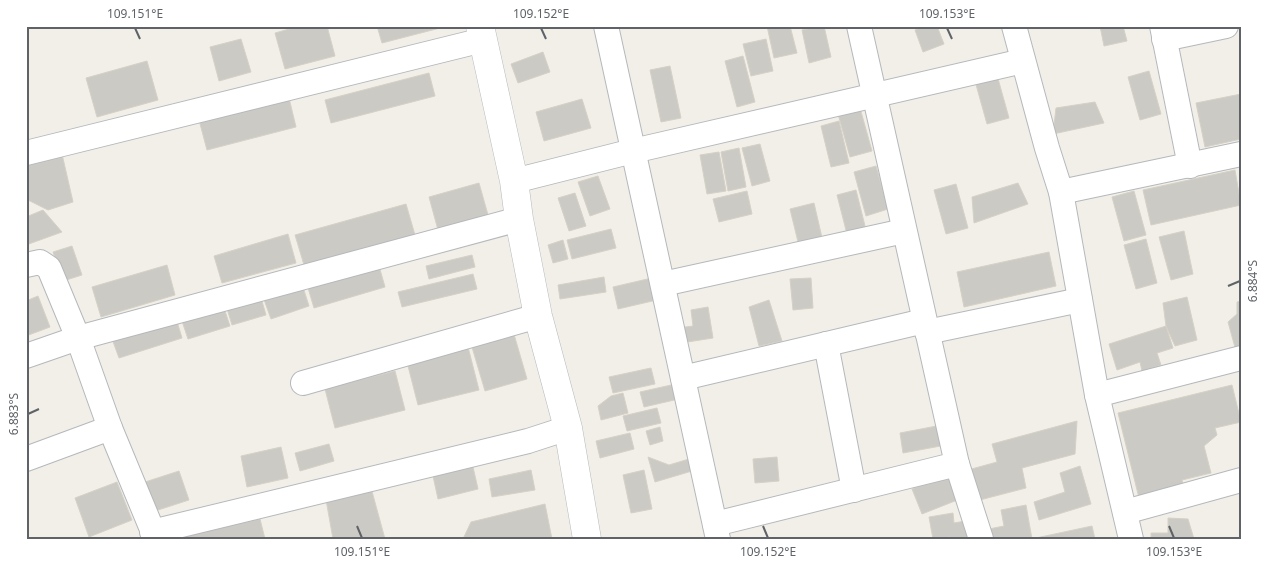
<svg xmlns="http://www.w3.org/2000/svg" width="1267" height="565" viewBox="0 0 1267 565" font-family="'Noto Sans',sans-serif">
<style>
.building{fill:#cccac5;stroke:#d6d1c6}
.lines{fill:none;stroke-linecap:round;stroke-linejoin:round}
.street-casing{stroke:#b5b8bc;stroke-width:26}
.secondary-casing{stroke:#b6babf;stroke-width:29}
.street{stroke:#fff;stroke-width:24}
.secondary{stroke:#fff;stroke-width:28}
.ticks{fill:none;stroke:#5f6368;stroke-width:2}
.neatline{fill:none;stroke:#5f6368;stroke-width:2}
.ticks-label{font-size:12px;text-anchor:middle;fill:#5f6368}
</style>
<rect width="100%" height="100%" fill="#f1efe8"/>
<g class="building">
<polygon points="300,26 327,26 335,56 285,69 275,33"/>
<polygon points="377,26 440,26 440,28 382,43"/>
<polygon points="767,26 790,26 797,53 774,58"/>
<polygon points="824,26 831,57 809,63 802,30"/>
<polygon points="925,26 937,26 944,44 923,52 915,30"/>
<polygon points="1100,26 1123,26 1127,41 1104,46"/>
<polygon points="241,39 251,72 219,81 210,47"/>
<polygon points="766,39 773,71 751,76 743,44"/>
<polygon points="543,52 550,72 518,83 511,64"/>
<polygon points="743,56 755,102 737,107 725,61"/>
<polygon points="147,61 158,100 97,117 86,78"/>
<polygon points="670,66 681,118 661,122 650,70"/>
<polygon points="1149,71 1161,114 1140,120 1128,77"/>
<polygon points="429,73 435,96 331,123 325,100"/>
<polygon points="997,75 1009,118 987,124 975,81"/>
<polygon points="1241,94 1241,139 1205,147 1196,103"/>
<polygon points="289,98 296,127 207,150 199,120"/>
<polygon points="582,99 591,128 544,141 536,112"/>
<polygon points="1095,102 1104,123 1053,134 1056,108"/>
<polygon points="860,108 872,151 850,157 838,114"/>
<polygon points="839,121 849,163 831,167 821,126"/>
<polygon points="760,144 770,181 752,186 742,148"/>
<polygon points="739,148 746,187 728,191 721,152"/>
<polygon points="719,152 726,191 707,194 700,155"/>
<polygon points="62,154 73,202 48,210 26,199 26,163"/>
<polygon points="876,166 888,209 866,216 854,172"/>
<polygon points="1235,170 1241,205 1151,225 1143,190"/>
<polygon points="598,176 610,209 590,216 578,182"/>
<polygon points="479,183 488,215 438,230 429,197"/>
<polygon points="1018,183 1028,204 974,223 972,197"/>
<polygon points="956,184 968,228 946,234 934,190"/>
<polygon points="856,190 867,234 848,238 837,195"/>
<polygon points="747,191 752,214 719,222 713,199"/>
<polygon points="1134,191 1146,235 1124,241 1112,197"/>
<polygon points="575,193 586,226 569,231 558,198"/>
<polygon points="814,203 823,242 799,246 790,209"/>
<polygon points="406,204 415,235 304,265 295,235"/>
<polygon points="43,210 62,232 26,245 26,217"/>
<polygon points="611,229 616,248 572,259 567,240"/>
<polygon points="1184,231 1193,274 1171,280 1159,237"/>
<polygon points="288,234 296,263 222,283 214,256"/>
<polygon points="1146,239 1157,283 1136,289 1124,245"/>
<polygon points="563,240 568,259 553,263 548,245"/>
<polygon points="72,246 82,275 63,281 53,252"/>
<polygon points="1049,252 1056,286 964,307 957,272"/>
<polygon points="472,255 475,267 429,279 426,266"/>
<polygon points="377,259 385,287 314,308 306,281"/>
<polygon points="167,265 175,295 101,317 92,287"/>
<polygon points="473,274 477,289 402,307 398,292"/>
<polygon points="604,277 606,292 560,299 558,285"/>
<polygon points="656,277 661,299 618,309 613,287"/>
<polygon points="811,278 813,308 793,310 790,279"/>
<polygon points="301,281 309,306 271,319 262,294"/>
<polygon points="259,291 266,315 232,325 225,302"/>
<polygon points="38,296 50,327 26,336 26,301"/>
<polygon points="1187,297 1197,340 1175,346 1166,326 1163,303"/>
<polygon points="769,300 782,341 759,346 749,307"/>
<polygon points="1241,301 1241,350 1236,351 1228,322 1237,314 1237,302"/>
<polygon points="222,302 230,326 188,339 180,315"/>
<polygon points="708,307 713,338 681,343 678,328 693,326 691,310"/>
<polygon points="175,315 182,338 119,358 111,336"/>
<polygon points="511,324 527,379 485,391 469,337"/>
<polygon points="1166,326 1173,348 1157,353 1161,365 1142,371 1140,362 1117,370 1109,344"/>
<polygon points="468,347 479,390 418,405 407,362"/>
<polygon points="651,368 655,384 613,393 609,377"/>
<polygon points="395,371 405,410 335,428 325,389"/>
<polygon points="680,383 683,398 644,407 640,392"/>
<polygon points="1232,385 1241,422 1215,428 1217,435 1204,446 1211,473 1182,480 1184,487 1139,498 1118,413"/>
<polygon points="623,393 628,413 601,420 598,406 611,396"/>
<polygon points="657,408 661,423 627,431 623,416"/>
<polygon points="1077,421 1075,454 1022,468 1026,488 976,501 968,470 997,462 992,444"/>
<polygon points="942,425 946,445 903,453 900,433"/>
<polygon points="660,427 663,441 650,445 646,431"/>
<polygon points="630,433 634,449 600,458 596,441"/>
<polygon points="329,444 334,461 300,471 295,453"/>
<polygon points="281,447 288,478 247,487 241,456"/>
<polygon points="699,456 702,468 655,482 648,457 669,465"/>
<polygon points="777,457 779,481 755,483 753,459"/>
<polygon points="1080,466 1091,504 1039,520 1034,502 1065,492 1060,473"/>
<polygon points="473,467 478,489 438,499 433,476"/>
<polygon points="531,470 535,490 492,497 489,479"/>
<polygon points="644,470 652,509 631,513 623,475"/>
<polygon points="179,471 189,500 152,512 142,483"/>
<polygon points="950,473 960,499 922,514 912,489"/>
<polygon points="117,482 132,520 89,537 75,498"/>
<polygon points="370,484 385,539 333,539 325,494"/>
<polygon points="545,504 552,539 463,539 471,522"/>
<polygon points="1026,505 1032,539 986,539 984,530 1004,526 1001,510"/>
<polygon points="953,513 954,523 965,521 968,539 951,539 950,537 933,539 929,517"/>
<polygon points="1168,518 1188,519 1194,539 1151,539 1151,533 1168,533"/>
<polygon points="260,519 265,539 179,537"/>
<polygon points="1092,526 1095,539 1037,539 1036,538"/>
</g>
<g class="lines">
<defs>
<g id="street">
<polyline points="606,26 718,539"/>
<polyline points="859,26 957,464 981,539"/>
<polyline points="1014,26 1047,148 1061,192 1097,395 1131,539"/>
<polyline points="1162,26 1190,166"/>
<polyline points="1164,39 1226,26"/>
<polyline points="26,153 483,40"/>
<polyline points="514,181 633,151 1023,61"/>
<polyline points="1061,192 1241,154"/>
<polyline points="26,265 40,262 49,268 78,338 110,428 156,539"/>
<polyline points="663,284 904,231"/>
<polyline points="927,332 1080,300"/>
<polyline points="826,344 854,490"/>
<polyline points="26,356 78,338 519,219"/>
<polyline points="683,378 924,321"/>
<polyline points="303,383 538,316"/>
<polyline points="1097,395 1241,358"/>
<polyline points="26,459 110,428"/>
<polyline points="1125,512 1241,480"/>
<polyline points="715,524 957,464"/>
<polyline points="152,532 528,441 568,428"/>
</g>
<polyline id="secondary" points="480,26 514,181 519,219 538,316 568,428 587,539"/>
</defs>
<use href="#street" class="street-casing"/>
<use href="#secondary" class="secondary-casing"/>
<use href="#street" class="street"/>
<use href="#secondary" class="secondary"/>
</g>
<path class="ticks" d="M 135,28 L 140,39M 541,28 L 546,39M 947,28 L 952,39M 1228,286 L 1240,281M 28,414 L 39,409M 357,526 L 362,538M 763,526 L 768,538M 1169,526 L 1174,538"/>
<rect width="1267" height="565" fill="none" stroke="#ffffff" stroke-width="55"/>
<rect x="28" y="28" width="1212" height="510" class="neatline"/>
<g class="ticks-label">
<text x="135" y="18">109.151°E</text>
<text x="541" y="18">109.152°E</text>
<text x="947" y="18">109.153°E</text>
<text transform="translate(1253 281) rotate(-90)" y="4">6.884°S</text>
<text transform="translate(14 414) rotate(-90)" y="4">6.883°S</text>
<text x="362" y="556">109.151°E</text>
<text x="768" y="556">109.152°E</text>
<text x="1174" y="556">109.153°E</text>
</g>
</svg>
